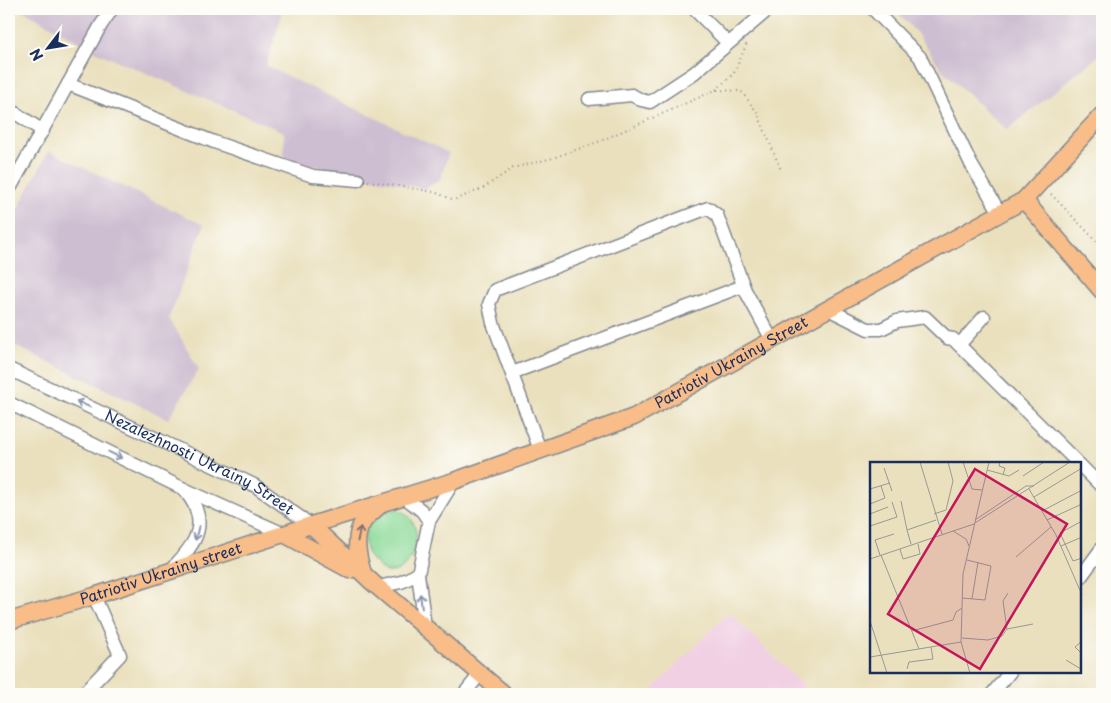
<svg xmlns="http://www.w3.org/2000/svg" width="1111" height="703" viewBox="0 0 1111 703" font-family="'Playpen Sans',sans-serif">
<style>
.built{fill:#f1d0e4}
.industrial{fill:#cebed1}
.green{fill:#8bda99;stroke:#53847c}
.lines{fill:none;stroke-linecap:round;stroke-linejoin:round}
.minor-casing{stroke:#82888e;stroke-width:15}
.major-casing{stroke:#82888e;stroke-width:19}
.path{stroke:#82888e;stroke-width:2;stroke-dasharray:1 4;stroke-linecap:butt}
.minor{stroke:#fff;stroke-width:12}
.major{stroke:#f8bd89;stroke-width:16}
.oneway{stroke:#8d97ae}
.oneway2{stroke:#7e6f71}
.labels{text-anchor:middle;stroke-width:5;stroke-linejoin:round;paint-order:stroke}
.street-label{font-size:15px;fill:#1b2f5e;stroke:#fdfcf7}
.inset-road{fill:none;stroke:#979997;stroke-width:1}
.view{fill:#c2185b;fill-opacity:0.15;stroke:#c2185b;stroke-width:2.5}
.inset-edge{fill:none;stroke:#1b2f5e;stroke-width:2.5}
</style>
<rect width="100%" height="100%" fill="#fdfcf7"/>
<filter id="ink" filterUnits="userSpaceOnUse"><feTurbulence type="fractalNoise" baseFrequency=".02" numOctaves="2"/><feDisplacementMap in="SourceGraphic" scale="10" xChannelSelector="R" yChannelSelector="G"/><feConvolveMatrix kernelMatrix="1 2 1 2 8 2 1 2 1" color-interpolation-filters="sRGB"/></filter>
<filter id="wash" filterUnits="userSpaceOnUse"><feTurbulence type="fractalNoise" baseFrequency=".0096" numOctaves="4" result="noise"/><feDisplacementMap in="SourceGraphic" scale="20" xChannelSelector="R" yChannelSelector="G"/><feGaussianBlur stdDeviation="1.12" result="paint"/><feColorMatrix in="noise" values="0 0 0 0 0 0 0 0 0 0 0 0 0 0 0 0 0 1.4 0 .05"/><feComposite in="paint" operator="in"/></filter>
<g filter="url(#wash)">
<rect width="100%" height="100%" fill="#eae0bd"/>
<polygon class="built" points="729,612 811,694 648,694"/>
<g class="industrial">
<polygon points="20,9 281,9 281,18 266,66 449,153 440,179 425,189 284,159 284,132 99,53"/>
<polygon points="894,9 1102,9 1102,53 1007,130 943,71 916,32"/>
<polygon points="49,151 204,225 169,318 199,369 168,419 9,343 9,225"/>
</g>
<path class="green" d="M 396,509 C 431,518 416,576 387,572 C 381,571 376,563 372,560 C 361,549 363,524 377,515 C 382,512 390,511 396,509 Z"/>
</g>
<g filter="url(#ink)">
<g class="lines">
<defs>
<g id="minor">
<polyline points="694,9 728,43"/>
<polyline points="873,9 920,57 971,164 1000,213"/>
<polyline points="68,84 214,142 313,176 358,180"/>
<polyline points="589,99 632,95 641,100 650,102 694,73 769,9"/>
<polyline points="9,109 43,131"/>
<polyline points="9,190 101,25 112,9"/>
<polyline points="828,309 868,329 881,329 897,321 925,317 947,338 953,339 1078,463"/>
<polyline points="959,345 984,317"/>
<path id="s1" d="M 9,369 L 254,485 L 311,525"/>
<polyline points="512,373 743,286"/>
<polyline points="9,403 184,489 284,534"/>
<polyline points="540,450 493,323 489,304 495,290 708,208 717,215 745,290 772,340"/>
<polyline points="1080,465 1102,487"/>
<polyline points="403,496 422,511 429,521"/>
<path d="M 170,571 C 185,554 206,535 196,509 C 194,502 188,495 184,489"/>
<polyline points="1080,578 1102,548"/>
<polyline points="378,587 401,582 418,574"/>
<polyline points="425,627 418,574 429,521 454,481"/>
<polyline points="83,694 120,655 94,596"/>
<polyline points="464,694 480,674"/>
<polyline points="992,694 1010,672"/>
</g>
<g id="major">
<polyline points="1024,200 1102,291"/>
<polyline points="311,525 373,583 504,694"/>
<polyline points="284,534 350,570"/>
<path d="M 363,573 C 358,557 353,537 363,522 C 367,516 375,510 380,505"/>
<path id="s2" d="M 9,621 L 94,596 L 311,525 L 454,481 L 634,417 L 1024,200 L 1102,115"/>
</g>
</defs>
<use href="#minor" class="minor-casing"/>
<use href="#major" class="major-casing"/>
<g class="path">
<polyline points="716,90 734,73 748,41"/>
<polyline points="368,181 434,192 454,200 482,189 513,168 553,158 598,142 716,90 741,91 757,112 781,170"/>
<polyline points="1051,194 1102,247"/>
</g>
<use href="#minor" class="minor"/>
<use href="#major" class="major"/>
</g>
<defs><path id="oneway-shaft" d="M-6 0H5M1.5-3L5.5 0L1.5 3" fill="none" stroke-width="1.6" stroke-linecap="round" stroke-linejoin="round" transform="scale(1.25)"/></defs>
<g class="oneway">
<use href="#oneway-shaft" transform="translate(83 404) rotate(-155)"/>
<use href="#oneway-shaft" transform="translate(115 455) rotate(26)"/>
<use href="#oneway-shaft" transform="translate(197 533) rotate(104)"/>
<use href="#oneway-shaft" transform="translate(421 601) rotate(-97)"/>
</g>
<use class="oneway2" href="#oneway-shaft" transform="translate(359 534) rotate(-78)"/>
</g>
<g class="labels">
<g class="street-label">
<text dy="5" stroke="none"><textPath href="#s2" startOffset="769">Patriotiv Ukrainy Street</textPath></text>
<text dy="5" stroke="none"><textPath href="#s1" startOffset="212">Nezalezhnosti Ukrainy Street</textPath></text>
<text dy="5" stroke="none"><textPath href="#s2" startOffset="159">Patriotiv Ukrainy street</textPath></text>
</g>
</g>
<g transform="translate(870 462)">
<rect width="211" height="211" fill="#eae0bd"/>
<path class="inset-road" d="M 50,0 L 72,72M 93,0 L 102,27 L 112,28M 130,0 L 129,4 L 135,6 L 133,13M 14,6 L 22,29M 117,8 L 139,14 L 149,8M 153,14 L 174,0M 0,27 L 20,21M 159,27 L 186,73 L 212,133M 164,35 L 212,6M 31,39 L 37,68M 0,42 L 15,36 L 11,24M 172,49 L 212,28M 0,52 L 18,45M 64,52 L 76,48 L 83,19 L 78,0M 105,58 L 156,24 L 164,24M 177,58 L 212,42M 212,59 L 190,71 L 203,99 L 212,96M 105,61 L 200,0M 0,64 L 27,55 L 22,40M 83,69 L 96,77 L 99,84M 41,82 L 37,68 L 66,58M 191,84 L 212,75M 30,87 L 33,97 L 50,92 L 48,82M 10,93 L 5,78 L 24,72M 11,93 L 49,187M 146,95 L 181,65M 0,97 L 104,62M 92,136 L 115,138 L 121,104 L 97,98M 102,137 L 108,100M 0,159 L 17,211M 137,167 L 163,162M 42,169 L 83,158 L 86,150 L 92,146M 92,176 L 118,178 L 132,174 L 137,167 L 133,139 L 138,131M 212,179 L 205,185 L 212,192M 0,195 L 91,180M 196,198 L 211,207M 37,207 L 39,200 L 63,197 L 61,185M 100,211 L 91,180 L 93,112 L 119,0"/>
<path class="view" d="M 105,7 L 197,62 L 110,207 L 18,152 Z"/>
<rect width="211" height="211" class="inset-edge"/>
</g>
<rect width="1111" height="703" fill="none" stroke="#fdfcf7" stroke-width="30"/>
<g transform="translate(48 48) rotate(239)" stroke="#fdfcf7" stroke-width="4" paint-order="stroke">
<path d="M0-4L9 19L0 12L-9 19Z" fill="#1b2f5e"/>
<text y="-8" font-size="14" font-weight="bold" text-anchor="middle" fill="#1b2f5e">N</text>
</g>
</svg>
